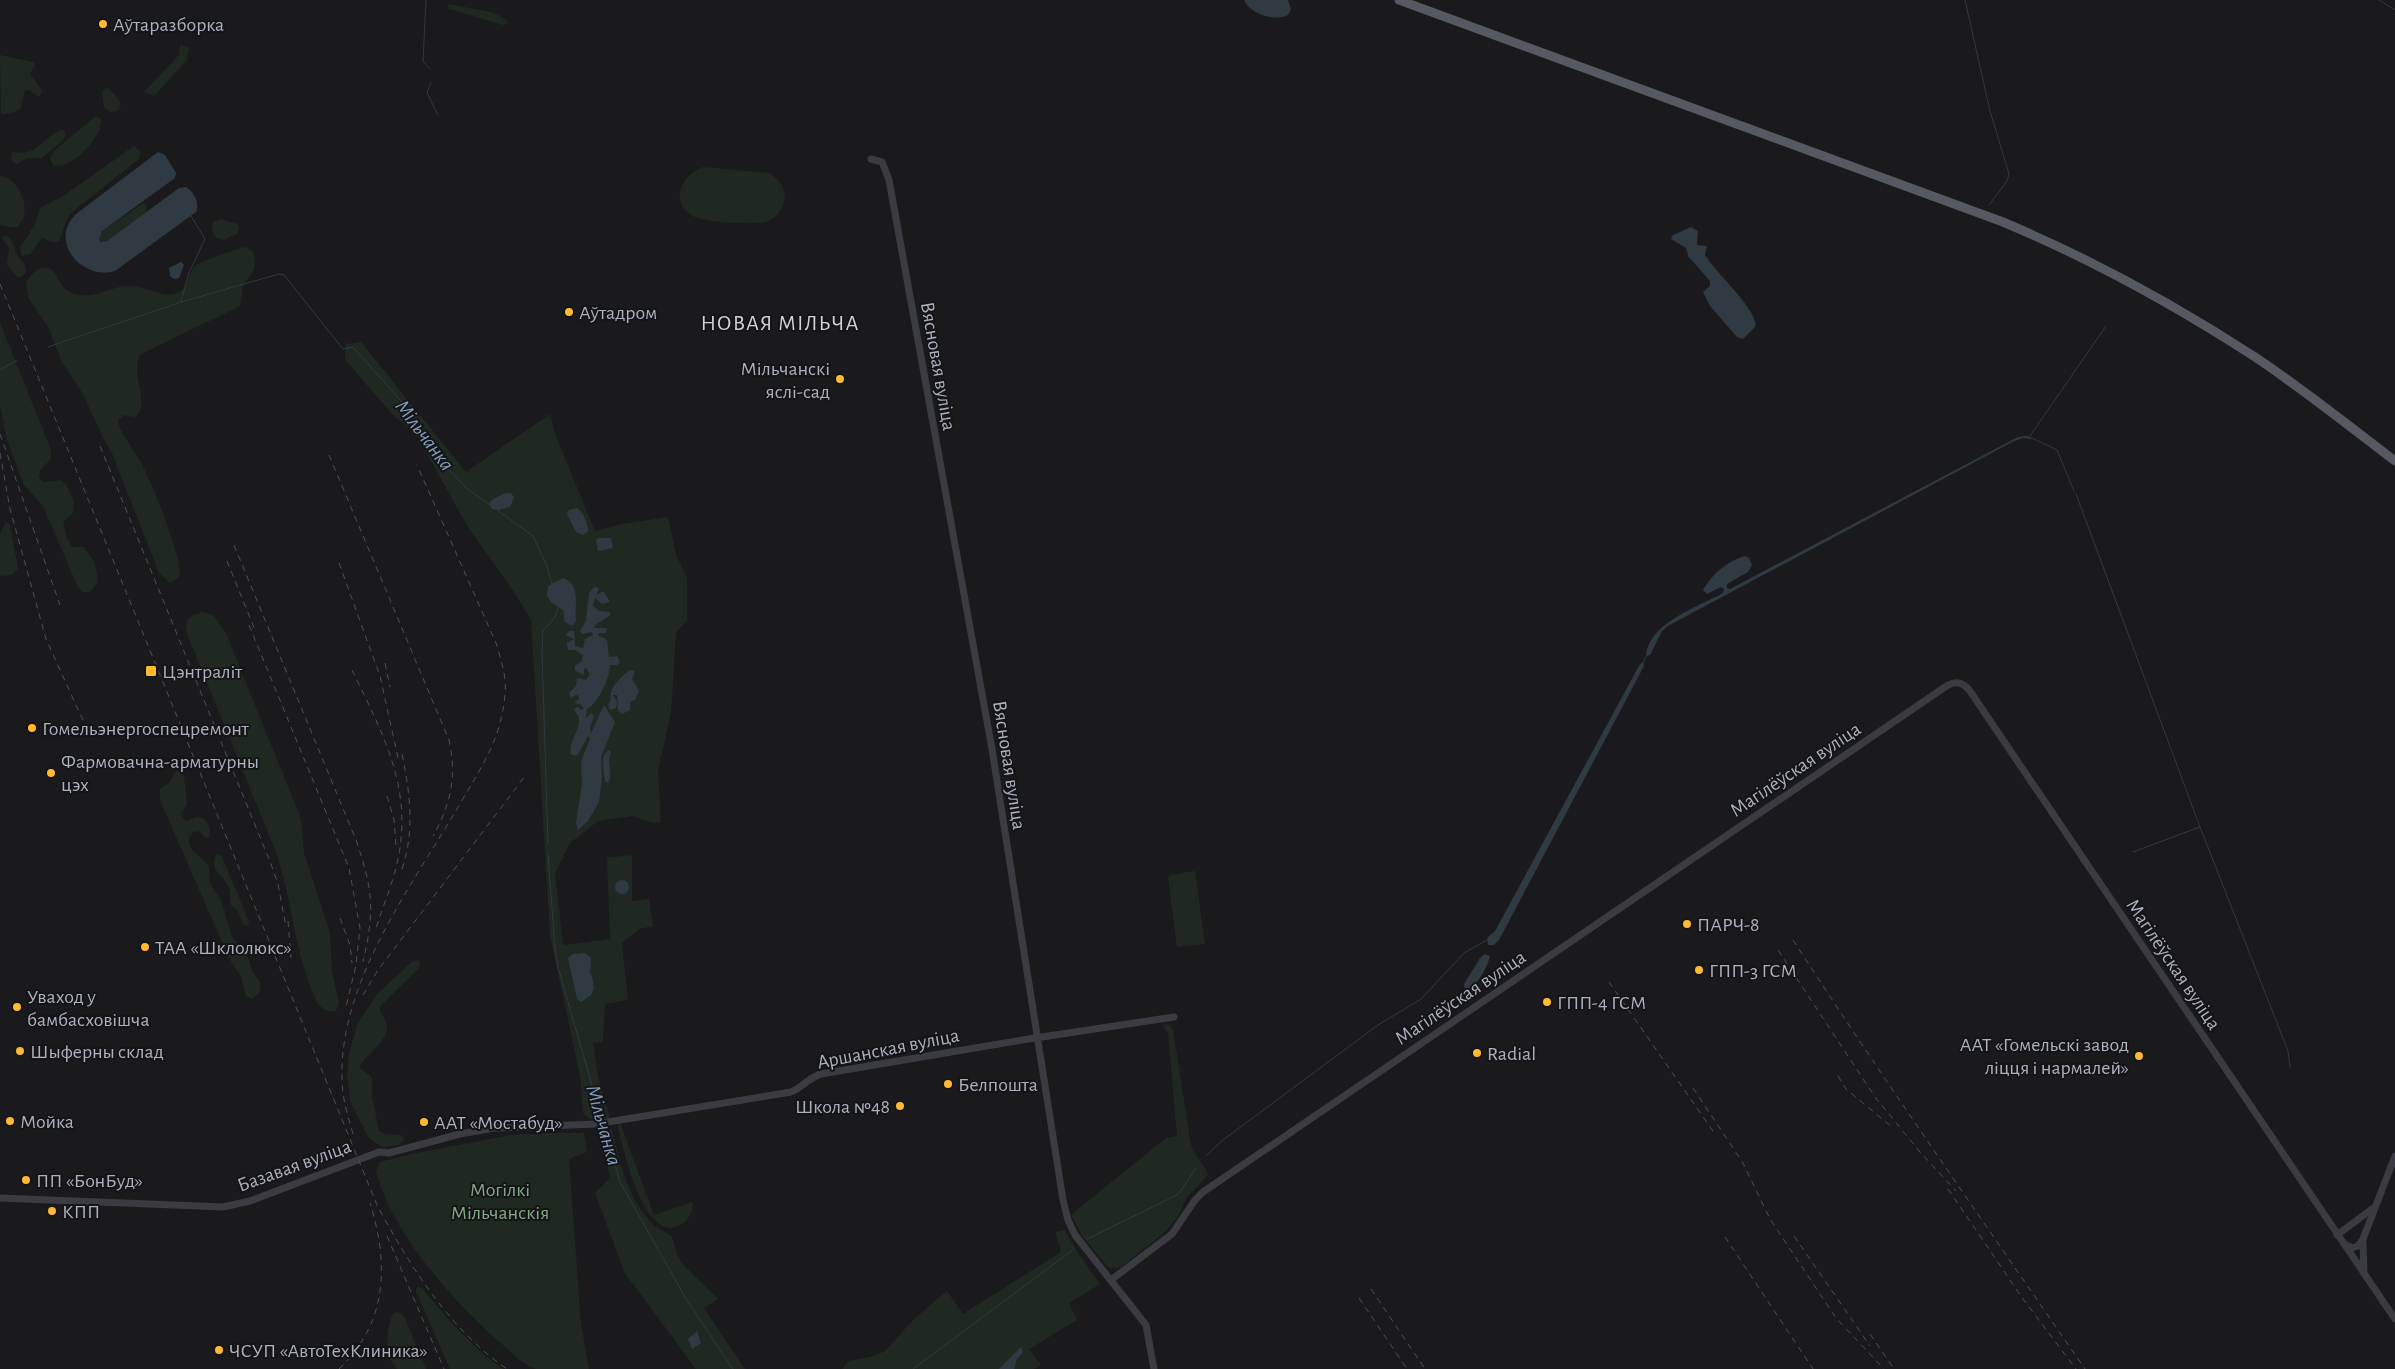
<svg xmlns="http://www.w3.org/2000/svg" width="2395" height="1369" viewBox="0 0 2395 1369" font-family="'Alegreya Sans',sans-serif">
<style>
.green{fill:#202921}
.water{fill:#2f3a43}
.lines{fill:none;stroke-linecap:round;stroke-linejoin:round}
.stream{stroke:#2f3a43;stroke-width:1}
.minor{stroke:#3b3c42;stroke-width:7}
.major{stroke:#575962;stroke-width:9}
.rail{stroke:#4e5058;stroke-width:1;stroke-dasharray:6 5;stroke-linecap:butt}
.poi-dot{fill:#ffba30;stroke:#151518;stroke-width:2}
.labels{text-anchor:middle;stroke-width:4;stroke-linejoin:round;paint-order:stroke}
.poi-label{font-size:20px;fill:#acb1bd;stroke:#151518;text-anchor:start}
.street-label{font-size:20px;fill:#acb1bd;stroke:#151518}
.park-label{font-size:20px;fill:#82aa85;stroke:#151518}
.water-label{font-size:21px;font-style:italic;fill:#819fba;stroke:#151518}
.quarter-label{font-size:22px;letter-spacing:1px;fill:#ced1d9;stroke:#151518}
</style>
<rect width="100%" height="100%" fill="#1a1a1d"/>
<g class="green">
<polygon points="448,4 491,12 506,19 508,23 503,25 449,9"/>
<polygon points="180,45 189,48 186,61 154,96 144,92 179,55"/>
<polygon points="0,55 33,62 35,65 30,74 43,91 39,97 29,90 25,90 21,108 14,112 1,115"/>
<polygon points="107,87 117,97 121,106 117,111 110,112 104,107 102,92"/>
<path d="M 96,116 L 101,119 C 104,135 70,172 53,165 L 50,158 L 55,150 Z"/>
<path d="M 63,130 L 66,134 L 63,140 L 42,158 L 27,158 L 17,164 L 11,160 L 12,152 C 17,152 22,154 28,152 C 41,148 50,132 63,130 Z"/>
<polygon points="134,146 140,151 139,159 72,212 66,220 60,240 55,243 42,238 30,254 22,256 20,248 34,226 41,207 62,197"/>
<path d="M 703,167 L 769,173 C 779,179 787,189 784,201 C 782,210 777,217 768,221 C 757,226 703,222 693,216 C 668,202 682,175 703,167 Z"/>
<path d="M 0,176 C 20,178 34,213 17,227 L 7,227 L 0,224 Z"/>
<polygon points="144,203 147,206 145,213 107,241 101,242 99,237 102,231"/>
<polygon points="221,219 237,224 239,229 237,234 224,240 215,237 212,230 213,222"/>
<path d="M 5,235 C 15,240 13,246 17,255 C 21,262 27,263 26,272 L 21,277 L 17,277 L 7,265 L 9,247 L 2,239 Z"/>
<path d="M 246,247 L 253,252 L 255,257 L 254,269 L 243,286 L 240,306 L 141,354 C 128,372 152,402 135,417 L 124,415 L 118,420 L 120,429 L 142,464 L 163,512 L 178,559 L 180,574 L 178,578 L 170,583 L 159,573 L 112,453 L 103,438 L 83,394 L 62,362 L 48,327 L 28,297 L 26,283 C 30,274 43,262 53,271 C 56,274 57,278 59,281 C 65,293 78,297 92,295 C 106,292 117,285 133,286 C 146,287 161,297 174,294 C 190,291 187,274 196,265 C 201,261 240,248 246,247 Z"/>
<path d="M 0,323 L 51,450 L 51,459 L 40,470 L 39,477 L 43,482 L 61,480 C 70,486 76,503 73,513 L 63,522 L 67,539 L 72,547 L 84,547 L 95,563 L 98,582 L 90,592 L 82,592 L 77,585 L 43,506 L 24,485 L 7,440 L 0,406 Z"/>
<path d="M 361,342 L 466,472 L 550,414 L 555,434 L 595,531 L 622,524 L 668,517 L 676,555 L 687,578 L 687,620 L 676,633 L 671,713 L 658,770 L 661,822 L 652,823 L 633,816 L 598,821 L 570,843 L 555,874 L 563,944 L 566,945 L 610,939 L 607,858 L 632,855 L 632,901 L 649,899 L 653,926 L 639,929 L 622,943 L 628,1000 L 605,1004 L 603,1042 L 593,1043 L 598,1076 L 610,1118 C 600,1119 590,1123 583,1113 L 580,1076 L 550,935 L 531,620 L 514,592 L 468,527 L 416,434 L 395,417 L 345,360 L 346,344 Z"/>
<polygon points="6,522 10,525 18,568 12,575 0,576 0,534"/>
<path d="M 202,612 L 213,615 L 226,633 L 301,819 L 304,853 L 330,933 L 332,972 L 339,1003 L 336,1011 C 328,1013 323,1009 318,1004 C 295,957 293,904 277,855 L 186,631 L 187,620 L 193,615 Z"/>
<path d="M 176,771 L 180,771 L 184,777 L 187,803 L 181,814 L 183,819 L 187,821 C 190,820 193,818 196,817 C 207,815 213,831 209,838 L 204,837 L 199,831 L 193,832 C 180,847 201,856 209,866 L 210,884 L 221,900 L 232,937 L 248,958 L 253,973 L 260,982 L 260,992 L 252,999 L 246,996 L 241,977 L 229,958 L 160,800 L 160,789 L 169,783 Z"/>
<path d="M 217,854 L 222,857 L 249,921 L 248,926 L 244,925 L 237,910 L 230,904 C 230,898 231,893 229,887 C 224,876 207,868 217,854 Z"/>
<polygon points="1195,871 1205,944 1177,947 1168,878 1170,875"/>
<path d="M 418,960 L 420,964 L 418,969 L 381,1005 L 380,1011 C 381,1014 385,1018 386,1021 C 393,1038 366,1055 360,1065 L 361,1069 L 372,1077 L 372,1096 L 379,1131 L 385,1134 L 401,1135 L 404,1138 L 399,1145 L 382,1147 L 368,1137 L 350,1100 L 347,1073 L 349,1053 L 358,1023 L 378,993 L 413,961 Z"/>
<path d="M 1162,1024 L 1169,1025 L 1173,1030 L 1191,1145 C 1195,1157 1207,1168 1208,1175 L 1187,1197 L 1177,1218 L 1165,1232 L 1121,1267 L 1109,1268 L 1083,1237 L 1071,1215 L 1166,1138 L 1177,1136 L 1168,1033 Z"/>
<path d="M 620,1123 L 654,1215 L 693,1202 C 693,1212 689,1220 680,1225 C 644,1245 622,1146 618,1126 Z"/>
<path d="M 612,1130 C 620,1165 628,1198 653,1225 C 659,1230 667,1232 672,1237 L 677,1254 L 683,1265 L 718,1299 L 704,1308 L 745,1369 L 696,1369 L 625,1273 L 595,1193 L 610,1178 L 600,1132 Z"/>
<path d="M 556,1133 L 584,1133 L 587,1152 L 569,1159 L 581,1324 L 589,1369 C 576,1369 546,1369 536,1369 C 524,1366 511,1352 502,1344 C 455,1304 391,1232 376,1171 L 380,1162 L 411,1154 L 511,1135 Z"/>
<polygon points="1065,1230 1077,1252 1100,1284 1069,1303 1077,1320 1029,1349 1041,1365 1034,1369 842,1369 848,1361 874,1356 885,1351 914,1319 947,1291 963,1314 1061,1252 1055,1232"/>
<path d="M 417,1287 L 422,1288 C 446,1317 471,1347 503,1369 L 450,1369 L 416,1291 Z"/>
<path d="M 396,1312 L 402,1314 L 405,1318 L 426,1369 L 397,1369 C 394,1365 390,1361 389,1355 C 386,1344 387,1318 396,1312 Z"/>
</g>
<g class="water">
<path d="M 1244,0 L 1288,0 L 1291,9 L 1288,15 C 1275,22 1250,14 1244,0 Z"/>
<path d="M 158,152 L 165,155 L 176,173 L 175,178 L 102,231 L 99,240 L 101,242 L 107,241 L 179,188 L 186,187 C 194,192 200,203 196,212 L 115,271 C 82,281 48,241 76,214 Z"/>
<path d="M 1691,227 L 1698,231 L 1697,245 L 1707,246 L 1705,255 C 1714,271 1760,312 1755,327 L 1743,339 L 1737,337 L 1710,306 L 1703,292 L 1710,286 L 1710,281 L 1688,256 L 1686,248 L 1671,239 L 1673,235 Z"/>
<polygon points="181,262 184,265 179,278 174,279 170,276 169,268"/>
<path d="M 2026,436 L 2031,437 L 2032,439 L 2023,438 L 2014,441 L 1668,626 L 1662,631 L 1650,655 L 1646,656 C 1648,623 1698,607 1723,593 L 1724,589 L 1721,587 L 1707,594 L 1703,590 C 1712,574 1727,561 1745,556 L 1749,558 L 1752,565 L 1748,572 L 1727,584 L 1727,588 L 1730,589 L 2018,437 Z"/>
<polygon points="506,493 511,493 514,497 510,507 499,510 492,509 489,504 493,499"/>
<path d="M 577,508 C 583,512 588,524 588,531 L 583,535 L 576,532 L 567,514 L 569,510 Z"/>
<polygon points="598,538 611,538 613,548 598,551 596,540"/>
<path d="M 563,578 C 582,585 574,608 576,621 L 572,626 L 565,622 L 563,610 L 551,602 L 547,596 L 548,586 Z"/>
<path d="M 594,587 L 599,588 L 597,595 L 603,591 L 610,602 L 602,604 L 595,598 L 593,606 L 599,611 L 609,612 L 611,615 L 595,625 L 594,628 L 607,628 L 606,633 L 599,633 L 598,635 L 607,640 L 609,657 L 617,656 L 620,662 L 617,665 L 610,665 C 610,677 598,704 587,709 L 586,719 L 591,713 L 594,716 L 590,728 L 591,733 L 604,705 L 615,722 L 601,757 L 602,777 L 599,802 L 588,821 L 578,830 L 576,823 L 582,784 L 581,761 L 590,739 L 588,736 L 577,756 L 571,754 C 568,742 580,732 579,719 C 579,715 575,713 574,709 L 577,707 L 582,710 L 584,708 L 580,704 L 574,703 L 579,699 L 579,696 L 576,695 L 571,698 L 569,693 L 576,686 L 577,678 L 586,680 L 590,674 L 586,668 L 584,669 L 584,675 L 575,671 L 575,666 L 582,661 L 583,655 L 575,650 L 568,650 L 567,643 L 574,639 L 566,635 L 569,631 L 574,631 L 575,646 L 583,648 L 585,639 L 593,635 L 592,632 L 582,634 L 580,631 L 586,621 L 589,593 Z"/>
<polygon points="1643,662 1644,666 1499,940 1494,945 1488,945 1487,938 1495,931 1640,664"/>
<path d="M 630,670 L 635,671 L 632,679 L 639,691 L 635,700 L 630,702 L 630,710 L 622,714 L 618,710 L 617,695 L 613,695 L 617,702 L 616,708 L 610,710 L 608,705 C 612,700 610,699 611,693 C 612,685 623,675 630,670 Z"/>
<path d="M 609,750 L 611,752 C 606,763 614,773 608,783 L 605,781 C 604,771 599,756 609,750 Z"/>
<circle cx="622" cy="887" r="7"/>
<polygon points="585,953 591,958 590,972 593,980 594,989 591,995 581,1002 577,999 568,958 573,954"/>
<path d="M 1485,954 L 1490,956 C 1488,966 1475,990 1465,991 L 1464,984 L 1480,958 Z"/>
<polygon points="697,1331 701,1343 692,1349 688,1339"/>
<polygon points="1021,1347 1023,1352 1017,1359 1014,1369 999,1369"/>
</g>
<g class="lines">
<g class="stream">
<polyline points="426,0 423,61 430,69"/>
<polyline points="1965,0 1990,111 2009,174 2007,181 1989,205"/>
<polyline points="2379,0 2395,10"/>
<polyline points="431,82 427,93 438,115"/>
<polyline points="181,301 189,273 205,239 191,216"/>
<polyline points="48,347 181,302 279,274 284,275 343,349 353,347 417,419 435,454 466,488 490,505"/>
<polyline points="0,370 17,360"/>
<polyline points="2030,436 2106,326"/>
<polyline points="2032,438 2057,450 2074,491"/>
<polyline points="2076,494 2200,827 2288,1051 2290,1067"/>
<polyline points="497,510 533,536 546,564 552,584"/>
<polyline points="1643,663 1647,655"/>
<polyline points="548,844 542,652 543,631 555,617 558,607"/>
<polyline points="2133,852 2200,827"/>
<polyline points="548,855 555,948 558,967 602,1120"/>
<polyline points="604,1126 620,1182 685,1297 733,1369"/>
<polyline points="1207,1155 1223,1140 1378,1025 1421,999 1464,953 1487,940"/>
<polyline points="1087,1239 1173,1197 1179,1193 1196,1168"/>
<polyline points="913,1369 1074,1249"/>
</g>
<g class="minor">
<polyline points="871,159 882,162 889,180 992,749 1063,1200 1068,1220 1075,1235 1146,1325 1154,1369"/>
<path d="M 0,1198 L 223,1207 L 250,1201 L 379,1152 L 389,1153 L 460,1134 L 494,1128 L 596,1124 L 791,1092 C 802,1088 809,1077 821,1074 L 1022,1040 L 1174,1017"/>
<polyline points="2337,1235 2372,1209"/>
<polyline points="2363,1242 2364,1273"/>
<polyline points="2344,1244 2352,1248 2358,1246 2363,1239 2395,1156"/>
<path d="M 1111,1280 L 1172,1234 L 1195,1200 L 1203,1192 L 1948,685 C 1963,678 1969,689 1976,700 L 2395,1319"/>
</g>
<path class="major" d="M 1399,0 L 2003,222 C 2091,259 2175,305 2255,357 C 2303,389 2349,426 2395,461"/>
<g class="rail">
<path d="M 0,284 L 377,1205 C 409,1265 450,1330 507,1369"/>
<polyline points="0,434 60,605"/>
<polyline points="100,446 271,864 278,884 286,927"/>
<polyline points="0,453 10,509 46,639 90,736"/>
<path d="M 329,455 L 449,740 C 457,776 451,804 433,836"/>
<path d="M 234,545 L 356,840 C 373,890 375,910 363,962"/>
<polyline points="227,561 255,630"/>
<polyline points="339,563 380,676 399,762"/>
<polyline points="249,625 349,868 360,928 356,965 346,1007"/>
<polyline points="385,663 390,687"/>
<path d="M 352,670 C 382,732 413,787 398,859 C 393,883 383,906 376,928"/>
<polyline points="387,796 394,820 396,845"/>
<path d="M 402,869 C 415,831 410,793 402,754"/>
<polyline points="340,918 350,945 352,963"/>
<polyline points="288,921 291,958"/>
<path d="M 1793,940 C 1887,1085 1987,1227 2085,1369"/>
<polyline points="1778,950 1875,1097 1920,1152 1956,1191"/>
<polyline points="1609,982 1715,1134"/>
<polyline points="363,995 378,970 525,776"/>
<polyline points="1838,1076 1846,1089 1893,1128"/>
<polyline points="1693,1088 1743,1163 1770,1219 1836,1318 1884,1369"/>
<path d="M 353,1134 C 348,1116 342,1098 342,1079 C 339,980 414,883 461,802 C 483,765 501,738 505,695 C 507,677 501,660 496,643 L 417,465"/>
<polyline points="1948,1189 2023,1299 2076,1369"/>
<polyline points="387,1236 444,1369"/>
<polyline points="1794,1236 1870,1346"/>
<polyline points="1725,1237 1813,1369"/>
<polyline points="1371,1289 1425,1369"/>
<polyline points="1359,1298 1407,1369"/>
<polyline points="1870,1334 1894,1369"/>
<path d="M 339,1369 C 388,1322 389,1264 370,1203"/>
</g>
</g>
<g class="poi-dot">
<circle cx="103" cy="24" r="5"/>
<circle cx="569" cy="312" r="5"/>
<circle cx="840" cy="379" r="5"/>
<rect x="145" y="665" width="12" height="12" rx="2.5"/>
<circle cx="32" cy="728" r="5"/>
<circle cx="51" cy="773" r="5"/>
<circle cx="1687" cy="924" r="5"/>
<circle cx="145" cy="947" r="5"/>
<circle cx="1699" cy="970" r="5"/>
<circle cx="1547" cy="1002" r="5"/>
<circle cx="17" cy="1007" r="5"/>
<circle cx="20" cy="1051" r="5"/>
<circle cx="1477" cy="1053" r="5"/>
<circle cx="2139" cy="1056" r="5"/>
<circle cx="948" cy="1084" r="5"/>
<circle cx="900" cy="1106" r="5"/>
<circle cx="10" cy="1121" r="5"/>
<circle cx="424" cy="1122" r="5"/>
<circle cx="26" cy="1180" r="5"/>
<circle cx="52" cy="1211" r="5"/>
<circle cx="219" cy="1350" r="5"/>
</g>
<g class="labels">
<g class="poi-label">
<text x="113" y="31">Аўтаразборка</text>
<text x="579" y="319">Аўтадром</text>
<text x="830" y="375" text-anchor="end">Мільчанскі<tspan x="830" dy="23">яслі-сад</tspan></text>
<text x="162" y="678">Цэнтраліт</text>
<text x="42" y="735">Гомельэнергоспецремонт</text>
<text x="61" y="768">Фармовачна-арматурны<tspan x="61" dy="23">цэх</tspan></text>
<text x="1697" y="931">ПАРЧ-8</text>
<text x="155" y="954">ТАА «Шклолюкс»</text>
<text x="1709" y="977">ГПП-3 ГСМ</text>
<text x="27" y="1003">Уваход у<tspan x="27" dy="23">бамбасховішча</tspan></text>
<text x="1557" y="1009">ГПП-4 ГСМ</text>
<text x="2129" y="1051" text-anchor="end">ААТ «Гомельскі завод<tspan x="2129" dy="23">ліцця і нармалей»</tspan></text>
<text x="30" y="1058">Шыферны склад</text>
<text x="1487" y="1060">Radial</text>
<text x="958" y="1091">Белпошта</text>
<text x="890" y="1113" text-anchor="end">Школа №48</text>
<text x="20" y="1128">Мойка</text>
<text x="434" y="1129">ААТ «Мостабуд»</text>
<text x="36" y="1187">ПП «БонБуд»</text>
<text x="62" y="1218">КПП</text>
<text x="229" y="1357">ЧСУП «АвтоТехКлиника»</text>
</g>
<g class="street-label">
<text transform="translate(939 366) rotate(80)" y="7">Вясновая вуліца</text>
<text transform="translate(1010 765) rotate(81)" y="7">Вясновая вуліца</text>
<text transform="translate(1795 769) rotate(-34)" y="7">Магілёўская вуліца</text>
<text transform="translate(2174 964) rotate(56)" y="7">Магілёўская вуліца</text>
<text transform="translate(1460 997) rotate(-34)" y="7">Магілёўская вуліца</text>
<text transform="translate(888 1048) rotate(-11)" y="7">Аршанская вуліца</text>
<text transform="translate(294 1165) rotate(-20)" y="7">Базавая вуліца</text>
</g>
<g class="park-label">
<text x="500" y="1196">Могілкі<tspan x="500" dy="23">Мільчанскія</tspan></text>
</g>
<g class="water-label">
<text transform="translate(425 435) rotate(53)" y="7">Мільчанка</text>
<text transform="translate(604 1125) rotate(74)" y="7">Мільчанка</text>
</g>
<g class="quarter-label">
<text x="780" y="330">НОВАЯ МІЛЬЧА</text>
</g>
</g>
</svg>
